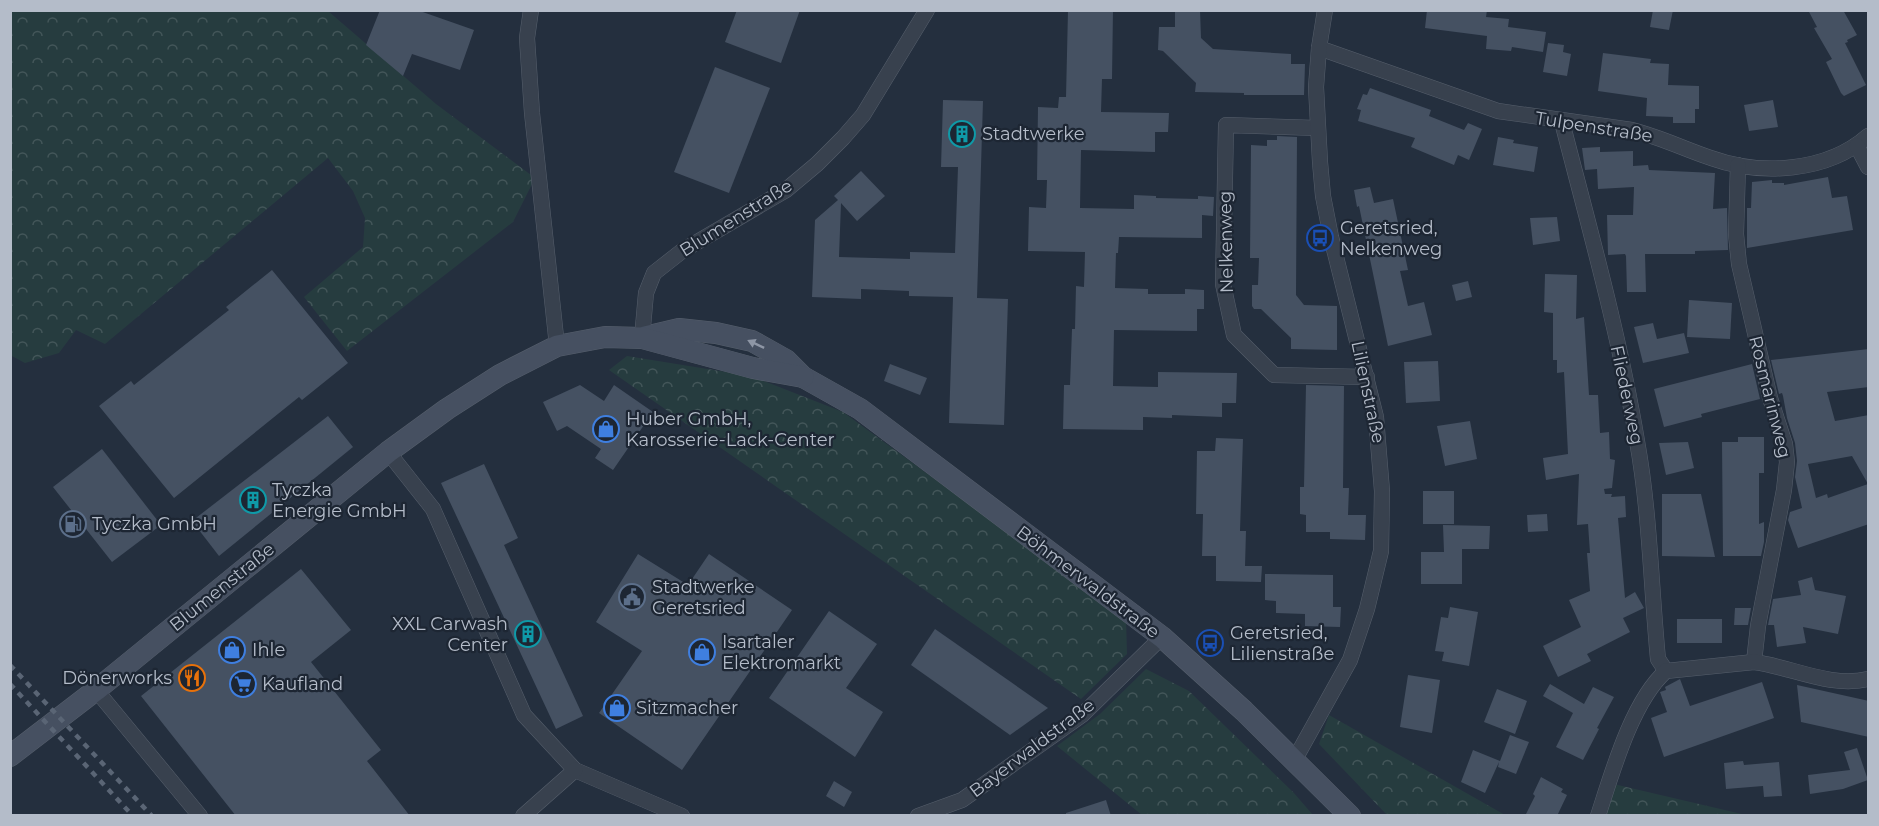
<svg xmlns="http://www.w3.org/2000/svg" width="1879" height="826" viewBox="0 0 1879 826" font-family="Montserrat,sans-serif">
<style>
.forest{fill:url(#forest-crowns)}
.building{fill:#455162;fill-rule:evenodd}
.lines{fill:none;stroke-linecap:round;stroke-linejoin:round}
.street-casing{stroke:#565f6c;stroke-width:16}
.secondary-casing{stroke:#565f6c;stroke-width:22}
.street{stroke:#38414e;stroke-width:15}
.secondary{stroke:#465061;stroke-width:21}
.rail{stroke:#5a6575;stroke-width:4.5;stroke-dasharray:6 6;stroke-linecap:butt}
.oneway{fill:#8e96a5}
.labels{text-anchor:middle;stroke-width:4.5;stroke-linejoin:round;paint-order:stroke}
.street-label{font-size:18px;fill:#b4bcc9;stroke:#1d2633}
.poi-label{font-size:18px;fill:#b4bcc9;stroke:#1d2633;text-anchor:start}
</style>
<defs>
<pattern id="forest-crowns" width="20" height="18" patternUnits="userSpaceOnUse" patternTransform="scale(1.5)"><rect width="20" height="18" fill="#263c3f"/><path d="M2 6a3 3 0 1 1 6 0M12 15a3 3 0 1 1 6 0" fill="none" stroke="#435659"/></pattern>
</defs>
<rect width="100%" height="100%" fill="#242f3e"/>
<g class="forest">
<polygon points="10,11 328,11 436,104 535,178 513,222 347,351 304,297 363,247 365,218 353,191 328,158 105,344 76,330 59,353 25,363 10,355"/>
<polygon points="627,356 751,376 843,412 1126,619 1127,654 1081,699 609,370"/>
<polygon points="1146,669 1189,691 1293,792 1313,815 1142,815 1057,746 1100,714"/>
<polygon points="1329,715 1505,815 1387,815 1319,744"/>
<polygon points="1605,782 1746,815 1592,816"/>
</g>
<g class="building">
<polygon points="380,10 417,10 474,30 460,70 412,54 403,76 366,45"/>
<polygon points="737,10 800,10 781,63 725,42"/>
<polygon points="1068,10 1113,10 1112,79 1102,79 1101,112 1169,113 1168,132 1155,132 1155,152 1081,150 1080,208 1134,209 1134,195 1156,196 1156,198 1198,199 1198,196 1214,197 1213,216 1202,215 1202,238 1119,237 1118,253 1116,253 1115,288 1148,289 1148,294 1185,294 1185,289 1204,290 1204,309 1197,309 1197,331 1114,330 1113,386 1158,387 1158,372 1237,373 1236,403 1222,403 1222,417 1172,415 1172,418 1143,417 1143,430 1063,429 1064,385 1070,385 1072,329 1075,329 1076,286 1084,287 1085,252 1028,251 1029,207 1046,208 1047,180 1037,180 1038,107 1058,108 1059,97 1066,97"/>
<polygon points="1175,10 1200,10 1201,38 1213,49 1291,54 1291,64 1305,64 1304,95 1244,95 1244,93 1195,92 1196,83 1163,51 1158,50 1159,27 1175,27"/>
<polygon points="1427,10 1487,10 1486,17 1509,19 1508,27 1546,32 1543,52 1512,47 1511,51 1486,49 1487,36 1425,28"/>
<polygon points="1653,10 1673,10 1669,30 1650,27"/>
<polygon points="1808,10 1843,10 1857,35 1847,40 1848,42 1845,43 1866,85 1844,96 1841,93 1826,62 1832,59 1814,28 1817,27"/>
<polygon points="1548,43 1564,45 1563,52 1571,54 1567,76 1543,72"/>
<polygon points="1603,53 1651,59 1650,63 1669,64 1668,85 1699,86 1699,109 1695,109 1695,123 1673,123 1673,117 1646,116 1647,98 1598,91"/>
<polygon points="715,67 770,88 729,193 674,172"/>
<polygon points="1370,88 1431,110 1429,116 1464,130 1468,123 1482,129 1469,160 1458,155 1454,165 1411,147 1415,138 1358,121 1361,110 1357,109 1363,94 1367,95"/>
<polygon points="943,100 983,101 977,298 1008,299 1004,425 949,423 953,297 909,296 909,291 861,289 861,299 812,297 815,220 838,200 834,196 861,171 885,196 857,221 841,203 839,257 910,259 910,252 955,253 958,167 941,167"/>
<polygon points="1773,100 1778,127 1749,131 1744,105"/>
<polygon points="1277,136 1297,137 1296,295 1304,305 1337,306 1337,350 1291,349 1291,338 1261,309 1254,309 1252,306 1252,285 1258,285 1259,258 1250,258 1251,145 1267,146 1267,140 1277,140"/>
<polygon points="1498,137 1514,140 1513,143 1538,147 1534,172 1493,165"/>
<polygon points="1600,147 1600,152 1633,151 1633,166 1648,165 1649,170 1715,173 1713,209 1727,208 1728,250 1695,251 1695,254 1645,254 1646,292 1627,292 1626,256 1625,254 1608,255 1607,215 1633,215 1634,187 1598,189 1597,169 1585,170 1582,148"/>
<polygon points="1828,177 1832,198 1847,196 1853,230 1747,248 1747,208 1751,208 1752,182 1772,180 1772,183 1784,183 1784,185"/>
<polygon points="1370,187 1374,203 1393,199 1408,270 1400,271 1408,306 1424,302 1432,335 1388,346 1359,206 1357,207 1354,190"/>
<polygon points="1557,217 1560,241 1533,245 1530,218"/>
<polygon points="272,270 348,363 302,400 299,397 174,498 99,406 131,381 134,385 229,310 226,307"/>
<polygon points="1545,274 1577,275 1576,319 1584,317 1589,395 1598,395 1600,433 1609,432 1610,459 1615,460 1612,488 1604,489 1605,494 1612,494 1611,497 1625,496 1626,517 1618,518 1625,598 1635,592 1644,608 1623,618 1630,632 1587,654 1591,661 1558,677 1543,646 1581,627 1569,600 1590,591 1587,553 1590,553 1588,524 1577,525 1579,474 1546,480 1543,458 1568,454 1564,372 1557,373 1557,360 1553,360 1553,313 1544,312"/>
<polygon points="1468,281 1472,297 1456,301 1452,285"/>
<polygon points="1689,300 1732,303 1730,339 1687,337"/>
<polygon points="1653,323 1657,339 1684,333 1689,353 1643,363 1634,327"/>
<path d="M 1869,349 L 1869,387 L 1827,392 L 1835,421 L 1869,415 L 1869,524 L 1798,548 L 1788,520 L 1790,512 L 1802,508 L 1795,477 L 1797,461 L 1795,443 L 1787,418 L 1783,396 L 1782,393 L 1779,394 L 1771,360 ZM 1852,456 L 1868,484 L 1828,498 L 1827,494 L 1816,498 L 1808,464 Z"/>
<polygon points="1438,361 1440,401 1406,403 1404,362"/>
<polygon points="890,364 927,378 920,395 884,381"/>
<polygon points="1752,364 1760,399 1701,414 1702,417 1664,427 1654,389"/>
<polygon points="580,385 604,401 614,385 653,412 613,470 595,458 601,449 567,426 557,431 543,402"/>
<polygon points="1306,385 1344,386 1343,488 1349,488 1348,515 1366,515 1365,540 1330,539 1330,532 1306,532 1306,515 1300,514 1300,487 1304,487"/>
<polygon points="328,416 353,447 219,556 192,521"/>
<polygon points="1470,421 1477,459 1445,466 1437,426"/>
<polygon points="1738,437 1764,437 1764,473 1759,473 1759,524 1764,522 1764,542 1761,556 1723,556 1722,442 1738,442"/>
<polygon points="1216,438 1243,439 1240,531 1246,531 1245,566 1262,566 1261,582 1216,581 1216,556 1202,556 1203,514 1196,514 1197,451 1215,451"/>
<polygon points="1688,442 1694,468 1666,475 1659,443"/>
<polygon points="102,449 161,525 112,562 53,487"/>
<polygon points="484,464 518,538 504,545 583,716 556,729 441,483"/>
<rect x="1423" y="491" width="31" height="33"/>
<polygon points="1662,494 1701,494 1715,557 1662,556"/>
<polygon points="1547,514 1548,531 1528,532 1527,515"/>
<polygon points="1443,525 1490,526 1489,549 1462,549 1462,584 1421,584 1421,552 1444,552"/>
<polygon points="638,554 688,585 709,554 792,610 682,770 599,713 642,651 596,622"/>
<polygon points="301,569 351,630 311,662 381,750 367,761 410,816 236,816 141,696"/>
<polygon points="1265,574 1333,575 1333,607 1341,607 1340,627 1305,626 1305,614 1276,613 1276,601 1265,600"/>
<polygon points="1812,577 1815,590 1846,596 1838,634 1803,627 1806,643 1777,647 1774,625 1768,625 1773,599 1801,595 1798,581"/>
<polygon points="1450,607 1478,612 1469,666 1442,661 1444,652 1435,651 1441,617 1448,618"/>
<polygon points="1735,608 1751,608 1748,625 1734,625"/>
<polygon points="829,611 877,644 846,688 883,712 855,757 769,698"/>
<rect x="1677" y="619" width="45" height="24"/>
<polygon points="935,629 1048,708 1010,735 911,665"/>
<polygon points="1408,675 1440,680 1432,733 1400,727"/>
<polygon points="1680,679 1690,706 1762,682 1774,718 1664,757 1651,718 1667,712 1660,692 1666,690 1665,687"/>
<polygon points="1550,684 1584,704 1593,687 1614,697 1597,728 1599,729 1583,760 1556,747 1573,713 1543,696"/>
<polygon points="1797,685 1869,701 1869,737 1801,722"/>
<polygon points="1497,689 1527,701 1515,734 1484,722"/>
<polygon points="1510,735 1529,742 1516,774 1498,767 1499,762 1485,793 1461,782 1473,750 1500,761"/>
<polygon points="1857,748 1868,780 1843,789 1810,794 1808,775 1850,770 1844,752"/>
<polygon points="1743,761 1744,765 1779,762 1782,796 1764,797 1763,786 1726,789 1724,763"/>
<polygon points="1541,777 1563,789 1561,792 1567,795 1557,816 1525,816 1535,796 1533,794"/>
<polygon points="834,781 852,792 844,807 826,796"/>
<polygon points="1106,800 1111,816 1066,816 1066,813"/>
</g>
<g class="lines">
<defs>
<g id="street">
<polyline points="531,10 527,38 532,113 557,346"/>
<path d="M 1319,48 L 1498,111 L 1632,130 C 1660,137 1684,149 1711,158 C 1761,176 1827,172 1868,136"/>
<path d="M 1562,122 C 1589,227 1619,333 1637,441 C 1650,513 1651,587 1658,659 L 1666,671"/>
<polyline points="1317,128 1226,125 1223,284 1234,335 1274,375 1367,377"/>
<polyline points="1857,146 1868,167"/>
<polyline points="1738,165 1736,234 1739,264 1770,398 1785,444 1787,462 1784,490 1758,626 1754,662"/>
<polyline points="642,338 646,293 654,273 682,251 786,190 817,164 843,138 863,115 927,10"/>
<polyline points="388,452 433,509 524,715 575,770 682,816"/>
<polyline points="96,690 200,816"/>
<polyline points="1295,759 1350,660 1367,609 1381,551 1382,491 1376,417 1331,237 1323,196 1320,162 1316,87 1319,48 1325,10"/>
<polyline points="523,816 575,770"/>
<polyline points="918,816 962,800 1082,715 1162,637"/>
<path d="M 1598,816 C 1612,773 1632,701 1666,671 L 1754,662 C 1792,667 1830,688 1868,679"/>
</g>
<g id="secondary">
<polyline points="645,337 679,329 716,333 752,341 786,360 803,377 860,409 1162,637 1244,711 1350,816"/>
<polyline points="10,756 96,690 388,452 447,409 500,375 557,346 605,337 642,338 753,368 803,377"/>
</g>
</defs>
<use href="#street" class="street-casing"/>
<use href="#secondary" class="secondary-casing"/>
<use href="#street" class="street"/>
<use href="#secondary" class="secondary"/>
<g class="rail">
<polyline points="10,665 152,816"/>
<polyline points="10,684 133,816"/>
</g>
</g>
<defs><path id="oneway-solid" d="M-6-.8H1V-3.2L6.5 0L1 3.2V.8H-6Z" transform="scale(1.5)"/></defs>
<use class="oneway" href="#oneway-solid" transform="translate(756 344) rotate(-155)"/>
<defs>
<symbol id="building-ring" viewBox="-11 -11 22 22"><circle r="9.5" fill="#1d2633" stroke="#0f9aa8" stroke-width="1.5"/><path d="M-4-6H4V6H1V3H-1V6H-4ZM-2.5-4.3h1.7v1.8h-1.7ZM.8-4.3h1.7v1.8H.8ZM-2.5-1h1.7V.8h-1.7ZM.8-1h1.7V.8H.8Z" fill="#0f9aa8"/></symbol>
<symbol id="bus-ring" viewBox="-11 -11 22 22"><circle r="9.5" fill="#1d2633" stroke="#1a4fb4" stroke-width="1.5"/><path d="M-5-6H5V4H4V6H2V4H-2V6H-4V4H-5ZM-3.5-4V0h7V-4ZM-3.5 1.2v1.5H-2V1.2ZM2 1.2v1.5H3.5V1.2Z" fill="#1a4fb4"/></symbol>
<symbol id="shop-ring" viewBox="-11 -11 22 22"><circle r="9.5" fill="#1d2633" stroke="#3f7fe0" stroke-width="1.5"/><path d="M-5-2.5h2.3a2.7 3.5 0 0 1 5.4 0H5L5.5 6h-11ZM-1.5-2.5h3a1.5 2.3 0 0 0-3 0Z" fill="#3f7fe0"/></symbol>
<symbol id="fuel-ring" viewBox="-11 -11 22 22"><circle r="9.5" fill="#1d2633" stroke="#5c6f8a" stroke-width="1.5"/><path d="M-5.5-6h7V0h2V4h1.3V-2.5L3-4.5l.8-.8L6-3V5H2.5V1h-1V6h-7ZM-4.2-4.7v3.2H.2V-4.7Z" fill="#5c6f8a"/></symbol>
<symbol id="civic-ring" viewBox="-11 -11 22 22"><circle r="9.5" fill="#1d2633" stroke="#5c6f8a" stroke-width="1.5"/><path d="M-.6-6.5H3V-4.5H.6V-3L4-1V1h2V6H-6V1h2V-1L-.6-3ZM-1.2 2.5V6h2.4V2.5Z" fill="#5c6f8a"/></symbol>
<symbol id="restaurant-ring" viewBox="-11 -11 22 22"><circle r="9.5" fill="#1d2633" stroke="#e8710a" stroke-width="1.5"/><path d="M-5-6h1v4h1v-4h1v4h1v-4h1v5L-1.5 .5V6h-2V.5L-5-1ZM5-6V6H3V1.5H1.5Q1.5-4 5-6Z" fill="#e8710a"/></symbol>
<symbol id="supermarket-ring" viewBox="-11 -11 22 22"><circle r="9.5" fill="#1d2633" stroke="#3f7fe0" stroke-width="1.5"/><path d="M-6-5.5h2.5l.6 2H6L4.5 2H-2.5L-4.4-4H-6ZM-1.5 3.2a1.3 1.3 0 1 0 .1 0ZM3 3.2a1.3 1.3 0 1 0 .1 0Z" fill="#3f7fe0"/></symbol>
</defs>
<g fill-rule="evenodd">
<use href="#building-ring" x="947" y="119" width="30" height="30"/>
<use href="#bus-ring" x="1305" y="223" width="30" height="30"/>
<use href="#shop-ring" x="591" y="414" width="30" height="30"/>
<use href="#building-ring" x="238" y="485" width="30" height="30"/>
<use href="#fuel-ring" x="58" y="509" width="30" height="30"/>
<use href="#civic-ring" x="617" y="582" width="30" height="30"/>
<use href="#building-ring" x="513" y="619" width="30" height="30"/>
<use href="#bus-ring" x="1195" y="628" width="30" height="30"/>
<use href="#shop-ring" x="217" y="635" width="30" height="30"/>
<use href="#shop-ring" x="687" y="637" width="30" height="30"/>
<use href="#restaurant-ring" x="177" y="663" width="30" height="30"/>
<use href="#supermarket-ring" x="228" y="669" width="30" height="30"/>
<use href="#shop-ring" x="602" y="693" width="30" height="30"/>
</g>
<g class="labels">
<g class="street-label">
<text transform="translate(1594 127) rotate(9)" y="6">Tulpenstraße</text>
<text transform="translate(736 218) rotate(-32)" y="6">Blumenstraße</text>
<text transform="translate(1226 242) rotate(-91)" y="6">Nelkenweg</text>
<text transform="translate(1368 392) rotate(78)" y="6">Lilienstraße</text>
<text transform="translate(1627 395) rotate(78)" y="6">Fliederweg</text>
<text transform="translate(1770 397) rotate(76)" y="6">Rosmarinweg</text>
<text transform="translate(1088 582) rotate(37)" y="6">Böhmerwaldstraße</text>
<text transform="translate(222 587) rotate(-39)" y="6">Blumenstraße</text>
<text transform="translate(1032 748) rotate(-37)" y="6">Bayerwaldstraße</text>
</g>
<g class="poi-label">
<text x="982" y="140">Stadtwerke</text>
<text x="1340" y="234">Geretsried,<tspan x="1340" dy="21">Nelkenweg</tspan></text>
<text x="626" y="425">Huber GmbH,<tspan x="626" dy="21">Karosserie-Lack-Center</tspan></text>
<text x="272" y="496">Tyczka<tspan x="272" dy="21">Energie GmbH</tspan></text>
<text x="92" y="530">Tyczka GmbH</text>
<text x="652" y="593">Stadtwerke<tspan x="652" dy="21">Geretsried</tspan></text>
<text x="508" y="630" text-anchor="end">XXL Carwash<tspan x="508" dy="21">Center</tspan></text>
<text x="1230" y="639">Geretsried,<tspan x="1230" dy="21">Lilienstraße</tspan></text>
<text x="722" y="648">Isartaler<tspan x="722" dy="21">Elektromarkt</tspan></text>
<text x="252" y="656">Ihle</text>
<text x="172" y="684" text-anchor="end">Dönerworks</text>
<text x="262" y="690">Kaufland</text>
<text x="636" y="714">Sitzmacher</text>
</g>
</g>
<rect width="1879" height="826" fill="none" stroke="#b4bcc9" stroke-width="24"/>
</svg>
